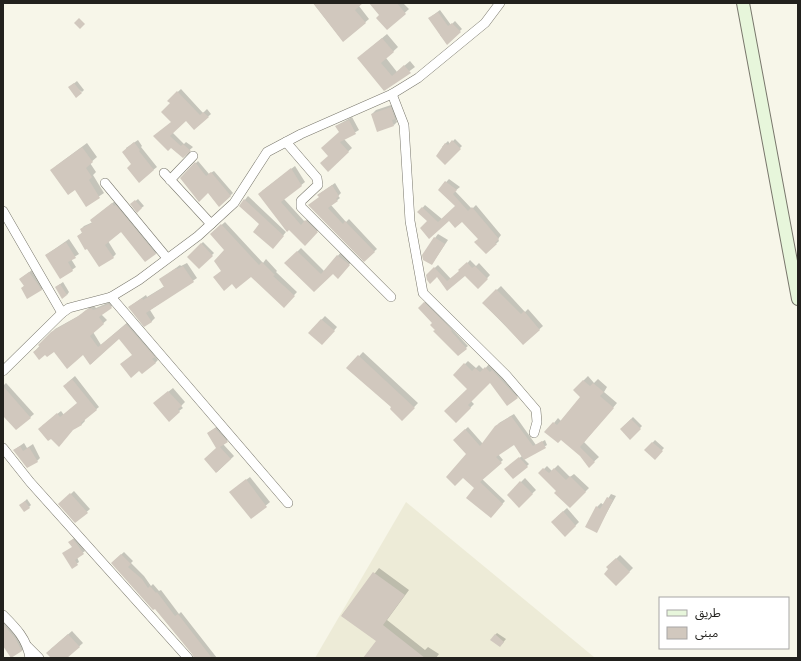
<svg xmlns="http://www.w3.org/2000/svg" width="801" height="661" viewBox="0 0 801 661" font-family="'Sofia Sans Condensed','Noto Sans Arabic',sans-serif">
<style>
.built{fill:#edebd7}
.shadow{fill:#0003}
.building{fill:#d1c8be}
.lines{fill:none;stroke-linecap:round;stroke-linejoin:round}
.minor-casing{stroke:#79776c;stroke-width:10}
.secondary-casing{stroke:#79776c;stroke-width:14}
.minor{stroke:#fff;stroke-width:9}
.secondary{stroke:#e7f6db;stroke-width:12}
</style>
<rect width="100%" height="100%" fill="#f7f6e9"/>
<polygon class="built" points="406,502 594,657 593,658 315,658"/>
<g class="shadow">
<polygon points="313,3 362,3 359,6 369,19 343,41"/>
<polygon points="371,3 403,3 409,9 387,29 380,15"/>
<polygon points="440,10 451,25 455,21 462,29 447,43 440,35 441,34 432,16"/>
<polygon points="387,34 398,47 386,58 397,72 410,61 415,67 384,90 363,54"/>
<polygon points="77,81 84,90 82,92 72,85"/>
<polygon points="181,89 203,113 207,109 211,114 194,129 186,120 172,132 184,144 186,142 193,147 183,156 155,136 172,122 171,103 168,101"/>
<polygon points="394,104 398,115 396,118 397,122 394,125 372,114 376,110"/>
<polygon points="352,117 359,130 344,139 352,148 328,170 329,155 340,132 336,126"/>
<polygon points="455,139 462,146 445,163 442,147 448,141 450,144"/>
<polygon points="138,140 142,146 141,147 157,167 139,181 126,148"/>
<polygon points="87,143 97,157 90,163 96,172 93,175 104,193 86,205 76,188 56,166"/>
<polygon points="198,161 209,174 214,171 233,193 219,206 208,192 181,178"/>
<polygon points="295,166 305,182 284,199 305,222 309,217 320,228 305,244 262,191"/>
<polygon points="449,179 460,187 455,191 472,209 476,205 501,235 498,239 499,241 486,253 479,239 463,220 449,220 429,237 428,221 419,212 425,205 442,219 456,206 439,190"/>
<polygon points="335,183 341,193 338,196 340,198 331,205 346,222 349,219 377,249 364,260 318,195"/>
<polygon points="248,196 286,232 276,244 261,224 240,206"/>
<polygon points="138,199 144,206 137,211 132,204"/>
<polygon points="115,201 159,250 156,254 122,231 108,241 116,254 113,257 78,236 83,232 81,229 84,226 93,222 95,217"/>
<polygon points="225,222 263,263 266,259 277,271 276,272 297,292 284,306 251,276 222,270 225,250 211,234"/>
<polygon points="438,234 448,240 432,264 435,238"/>
<polygon points="69,239 79,254 71,259 76,267 61,278 46,255"/>
<polygon points="203,242 214,253 199,268 188,257"/>
<polygon points="301,248 325,272 341,252 352,261 341,274 333,273 314,291 286,263"/>
<polygon points="470,260 476,266 479,263 490,275 478,288 465,275 447,289 437,276 427,275 438,265 451,279 461,271"/>
<polygon points="187,263 197,278 150,310 155,318 151,322 129,307 146,295 147,297 165,286 161,279 180,265 181,266"/>
<polygon points="32,270 44,287 41,290 22,288 25,285 20,279"/>
<polygon points="63,282 69,292 67,295 56,287"/>
<polygon points="501,286 525,312 528,309 543,326 523,344 483,303"/>
<polygon points="112,301 115,304 101,314 107,320 93,332 101,345 129,321 157,354 155,356 158,360 155,363 133,354 119,338 91,364 83,354 54,351 34,352 55,329 82,314 90,307 94,306 96,308"/>
<polygon points="426,301 468,346 458,355 436,330 433,323 419,308"/>
<polygon points="325,316 337,327 325,341 309,333"/>
<polygon points="363,352 418,403 402,420 392,407 348,368"/>
<polygon points="468,361 476,368 479,365 484,370 489,364 520,394 517,397 490,381 471,401 474,404 456,422 468,389 454,375"/>
<polygon points="75,376 99,407 84,419 85,421 82,424 74,429 42,426 61,411 64,415 78,403 67,383"/>
<polygon points="588,376 594,383 598,379 607,387 604,392 617,403 584,442 599,457 589,466 554,423 558,418 561,421 582,397 574,390"/>
<polygon points="6,383 34,414 16,429 3,414 3,386"/>
<polygon points="173,388 185,402 181,406 183,408 179,411 158,400"/>
<polygon points="514,414 536,445 545,440 547,445 524,459 529,464 527,466 508,467 522,456 514,443 498,454 503,460 482,479 505,501 493,514 475,488 467,454 457,437 468,427 483,444 499,423"/>
<polygon points="633,417 642,426 630,439 621,429"/>
<polygon points="219,425 230,438 223,444 234,456 217,472 217,448 208,433"/>
<polygon points="655,440 664,448 655,458 646,450"/>
<polygon points="24,443 27,448 33,444 40,458 37,461 14,450"/>
<polygon points="558,465 570,477 574,474 589,488 570,507 557,491 540,473 547,466 552,471"/>
<polygon points="250,477 270,502 251,518 234,489"/>
<polygon points="525,478 536,490 519,506 508,495"/>
<polygon points="74,491 90,509 75,522 60,504"/>
<polygon points="611,494 616,496 596,532 597,507 601,503 604,505"/>
<polygon points="27,499 31,505 29,507 23,503"/>
<polygon points="567,508 579,522 565,536 556,518"/>
<polygon points="75,537 85,551 77,557 79,562 72,567 73,547 70,542"/>
<polygon points="124,552 133,561 131,563 144,576 151,586 153,584 159,591 161,590 179,614 181,612 217,658 195,658 193,654 155,608 112,563"/>
<polygon points="620,555 633,568 616,585 608,567"/>
<polygon points="379,568 409,590 387,620 425,650 428,647 439,654 436,658 364,658 377,641 342,615"/>
<polygon points="3,617 25,647 22,651 3,644"/>
<polygon points="72,631 83,643 66,658 52,658 51,649"/>
<polygon points="497,633 506,639 502,644 495,635"/>
</g>
<g class="building">
<polygon points="313,3 363,3 355,10 366,23 343,42"/>
<polygon points="369,3 397,3 406,14 387,30 376,18 379,15"/>
<polygon points="438,12 448,26 452,23 461,32 447,45 428,18"/>
<polygon points="79,18 85,24 80,29 74,23"/>
<polygon points="382,38 394,52 381,63 392,76 404,65 411,73 384,91 357,58"/>
<polygon points="74,83 82,93 76,98 68,87"/>
<polygon points="177,91 200,115 203,112 209,117 194,130 186,121 170,136 181,146 183,144 191,151 183,158 171,148 168,151 153,136 171,122 161,112 170,103 167,101"/>
<polygon points="391,107 395,119 392,120 394,126 377,132 371,114"/>
<polygon points="349,120 356,134 340,142 349,152 328,172 320,163 328,156 321,148 339,132 335,126"/>
<polygon points="452,140 461,149 445,165 436,156 445,143 448,145"/>
<polygon points="134,142 140,150 139,151 154,170 139,183 127,168 131,164 122,152"/>
<polygon points="82,147 93,162 86,168 92,177 89,180 100,198 86,207 75,190 68,195 50,170"/>
<polygon points="195,162 206,176 211,172 231,196 219,207 208,193 199,202 180,178"/>
<polygon points="291,168 302,186 281,202 301,225 305,220 318,232 305,246 289,230 287,232 258,194"/>
<polygon points="445,181 457,190 453,194 468,211 472,207 499,239 495,243 497,244 486,254 474,242 478,239 462,222 455,228 449,221 429,239 420,228 427,221 417,212 422,207 438,222 455,206 438,190"/>
<polygon points="332,185 339,196 336,199 338,201 328,208 343,224 345,221 375,252 364,262 308,205 319,197 317,195"/>
<polygon points="244,199 284,236 273,249 253,232 259,224 239,206"/>
<polygon points="135,200 142,208 137,213 130,204"/>
<polygon points="112,203 114,206 116,205 156,254 145,262 121,232 105,245 114,258 99,267 87,249 85,250 77,236 82,233 80,229 92,223 90,220"/>
<polygon points="221,224 259,265 262,262 275,275 273,276 295,296 284,308 251,277 236,289 232,284 224,291 213,277 221,271 214,261 224,250 210,234"/>
<polygon points="434,237 445,244 432,265 423,260 422,255"/>
<polygon points="66,242 76,258 68,262 73,271 60,279 45,255"/>
<polygon points="201,243 213,256 199,269 187,257"/>
<polygon points="297,251 321,274 337,255 350,265 338,279 333,274 314,292 284,263"/>
<polygon points="467,262 472,268 475,266 488,279 478,289 465,276 447,291 437,277 430,284 427,280 426,275 434,267 447,281 459,271 458,270"/>
<polygon points="183,266 194,282 146,313 152,322 144,327 128,307 142,298 143,300 164,287 159,279 176,268 177,269"/>
<polygon points="29,272 42,290 27,299 21,288 24,286 19,279"/>
<polygon points="60,284 67,295 62,299 55,287"/>
<polygon points="496,289 521,314 524,311 540,330 523,345 504,324 482,303"/>
<polygon points="424,302 452,330 451,331 467,349 458,356 433,331 435,330 430,325 432,323 418,308"/>
<polygon points="109,304 112,308 99,317 104,324 90,336 98,347 126,324 155,357 152,359 156,363 142,374 139,371 131,378 120,364 132,355 119,339 90,365 83,355 67,369 54,352 47,357 45,355 39,360 33,352 40,347 38,345 51,332 77,317 86,310 91,308 93,310"/>
<polygon points="321,319 335,331 322,345 308,333"/>
<polygon points="358,355 415,408 402,421 390,409 391,407 346,368"/>
<polygon points="464,363 472,371 475,368 480,372 485,367 490,372 492,370 518,398 507,406 490,383 468,405 471,408 456,423 444,411 467,389 453,375"/>
<polygon points="72,379 97,410 81,423 82,425 73,430 59,447 51,439 48,441 38,429 57,413 60,417 77,403 63,386"/>
<polygon points="583,380 590,386 593,383 604,392 600,396 614,408 580,447 595,462 589,468 580,456 561,440 558,443 544,432 553,422 557,425 580,397 573,390"/>
<polygon points="3,386 31,418 16,430 3,416"/>
<polygon points="168,391 182,406 178,409 180,412 169,422 153,403"/>
<polygon points="511,416 533,446 542,441 546,448 524,460 514,445 496,457 502,463 480,482 503,504 491,518 466,498 474,488 463,478 455,486 446,477 466,454 453,440 465,429 480,446 495,426"/>
<polygon points="631,419 641,429 630,440 620,429"/>
<polygon points="215,428 228,442 220,447 231,459 216,473 204,459 216,448 207,433"/>
<polygon points="652,442 663,451 655,460 644,450"/>
<polygon points="20,446 23,451 29,447 38,462 27,468 13,450"/>
<polygon points="519,457 528,467 513,479 504,469"/>
<polygon points="543,468 549,473 554,468 566,480 570,476 586,492 570,508 554,493 556,491 538,473"/>
<polygon points="246,479 267,507 251,519 229,492"/>
<polygon points="520,481 533,494 519,508 507,495"/>
<polygon points="70,493 88,513 75,523 58,504"/>
<polygon points="607,497 613,500 597,533 585,527 596,506 600,509"/>
<polygon points="25,501 30,508 24,512 19,505"/>
<polygon points="563,511 576,526 565,537 551,522"/>
<polygon points="73,539 84,554 75,560 78,565 72,569 62,553 72,547 68,542"/>
<polygon points="121,554 131,564 128,567 142,579 148,588 150,586 156,593 157,592 175,616 178,614 212,658 194,658 192,654 155,609 153,610 111,563"/>
<polygon points="616,558 630,572 616,586 604,574 608,569 606,567"/>
<polygon points="373,572 405,595 383,625 425,658 363,658 376,641 341,616"/>
<polygon points="3,624 15,638 22,651 11,658 3,646"/>
<polygon points="68,634 80,647 67,658 51,658 46,653"/>
<polygon points="495,634 504,642 500,647 490,640"/>
</g>
<g class="lines">
<defs>
<g id="minor">
<polyline points="392,94 404,125 410,221 423,293 506,375 536,410 537,422 534,433"/>
<polyline points="286,142 317,178 318,185 301,201 301,207 391,297"/>
<polyline points="164,173 211,224"/>
<polyline points="170,180 193,156"/>
<polyline points="105,183 167,258"/>
<polyline points="3,211 62,313"/>
<polyline points="111,297 288,503"/>
<polyline points="3,371 62,313 69,308 111,297 139,280 198,236 234,203 267,152 301,134 392,94 418,78 485,23 500,3"/>
<polyline points="3,448 30,482 188,658"/>
<path d="M 3,615 C 16,628 27,639 30,658"/>
<polyline points="28,647 39,658"/>
</g>
<polyline id="secondary" points="743,3 798,299"/>
</defs>
<use href="#minor" class="minor-casing"/>
<use href="#secondary" class="secondary-casing"/>
<use href="#minor" class="minor"/>
<use href="#secondary" class="secondary"/>
</g>
<rect width="801" height="661" fill="none" stroke="#22211d" stroke-width="8"/>
<rect x="659" y="597" width="130" height="52" fill="#ffffff" stroke="#a7a6a5"/>
<rect x="667" y="610" width="20" height="6" fill="#e7f6db" stroke="#a7a6a5"/>
<text x="695" y="617" font-size="12" fill="#22211d">طريق</text>
<rect x="667" y="627" width="20" height="12" fill="#d1c8be" stroke="#a7a6a5"/>
<text x="695" y="637" font-size="12" fill="#22211d">مبنى</text>
</svg>
